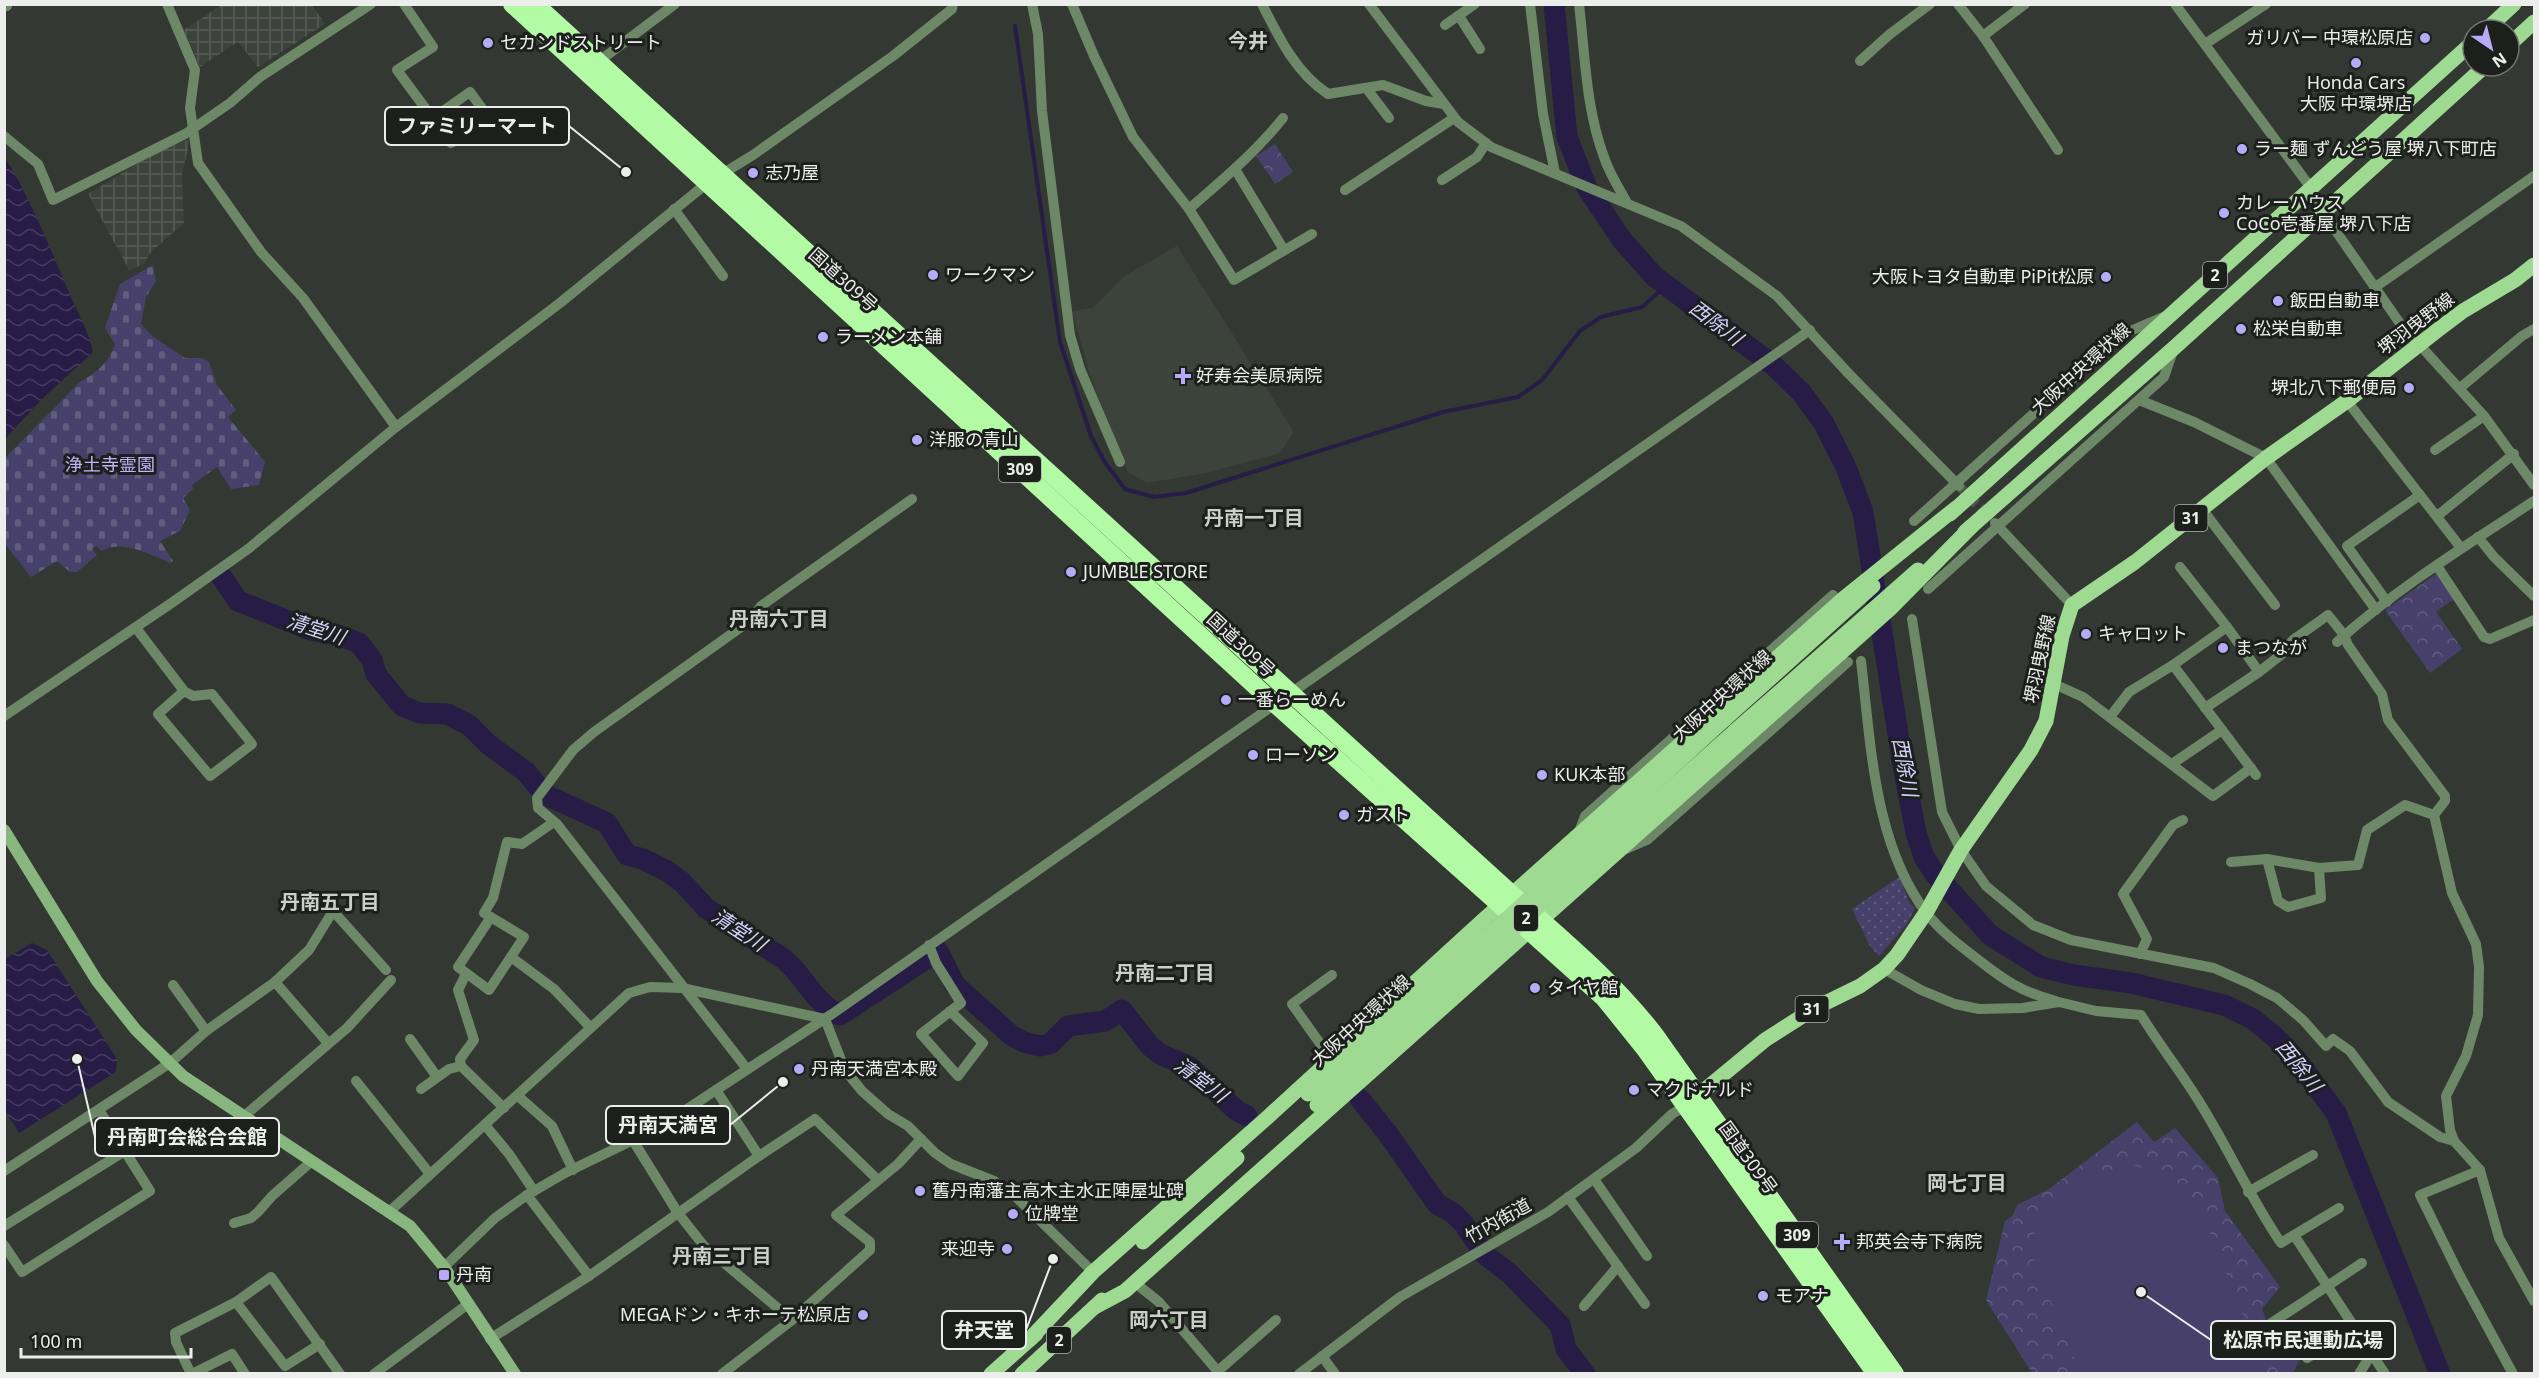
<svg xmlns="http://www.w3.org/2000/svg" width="2539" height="1378" viewBox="0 0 2539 1378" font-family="'Noto Sans','Noto Sans JP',sans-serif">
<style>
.built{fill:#3b433a}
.industrial{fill:url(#industrial-grid)}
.grass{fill:url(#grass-dots)}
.cemetery{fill:url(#cemetery-stones)}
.park{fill:url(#park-crowns)}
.garden{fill:#47406a}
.water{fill:url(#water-waves)}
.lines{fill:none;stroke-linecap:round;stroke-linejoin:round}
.stream{stroke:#261c46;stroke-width:4}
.river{stroke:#261c46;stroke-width:21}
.street-tunnel{stroke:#4f534e;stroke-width:10;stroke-dasharray:10 5;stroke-linecap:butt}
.street{stroke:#6c8866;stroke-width:10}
.secondary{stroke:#88b67f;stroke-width:12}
.primary{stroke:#9eda92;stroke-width:15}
.highway{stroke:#b2faa3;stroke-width:18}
.primary-bridge{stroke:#9eda92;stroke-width:15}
.poi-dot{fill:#b7abf7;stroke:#1d1f1c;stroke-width:2}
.labels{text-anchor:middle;stroke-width:6;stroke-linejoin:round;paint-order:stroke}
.shield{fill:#1d1f1c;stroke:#adb0ac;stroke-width:1.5}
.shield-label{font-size:16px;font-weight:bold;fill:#ebeeea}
.poi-label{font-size:18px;fill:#ebeeea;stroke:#1d1f1c;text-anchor:start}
.street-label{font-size:18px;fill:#ebeeea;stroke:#1d1f1c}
.park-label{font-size:18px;fill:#c0b4ff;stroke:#1d1f1c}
.neighbourhood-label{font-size:20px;font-weight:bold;fill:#cad0c9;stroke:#1d1f1c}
.water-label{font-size:20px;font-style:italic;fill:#d6d0fe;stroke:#1d1f1c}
.leader{fill:none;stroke:#ebeeea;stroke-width:2}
.callout-dot{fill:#ebeeea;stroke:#1d1f1c;stroke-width:2}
.callout{fill:#1d1f1c;stroke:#ebeeea;stroke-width:2}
.callout-label{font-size:20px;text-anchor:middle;font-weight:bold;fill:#ebeeea}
</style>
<defs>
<pattern id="industrial-grid" width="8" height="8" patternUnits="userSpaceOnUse" patternTransform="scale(1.5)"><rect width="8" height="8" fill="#3b433a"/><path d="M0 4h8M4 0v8" fill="none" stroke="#585e57"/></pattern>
<pattern id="grass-dots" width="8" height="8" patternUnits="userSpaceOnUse" patternTransform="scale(1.5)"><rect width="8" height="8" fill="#47406a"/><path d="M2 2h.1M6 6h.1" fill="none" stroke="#625c7f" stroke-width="1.8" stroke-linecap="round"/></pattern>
<pattern id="cemetery-stones" width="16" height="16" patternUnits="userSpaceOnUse" patternTransform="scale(1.5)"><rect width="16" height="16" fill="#47406a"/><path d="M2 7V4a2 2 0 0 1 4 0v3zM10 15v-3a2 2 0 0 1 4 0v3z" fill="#625c7f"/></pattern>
<pattern id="park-crowns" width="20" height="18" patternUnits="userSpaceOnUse" patternTransform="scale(1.5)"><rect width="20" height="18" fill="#47406a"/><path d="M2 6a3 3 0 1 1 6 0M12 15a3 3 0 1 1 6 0" fill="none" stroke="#625c7f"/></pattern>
<pattern id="water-waves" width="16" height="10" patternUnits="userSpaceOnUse" patternTransform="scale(1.5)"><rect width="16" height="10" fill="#261c46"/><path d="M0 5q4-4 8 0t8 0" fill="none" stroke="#463d61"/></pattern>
</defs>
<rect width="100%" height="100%" fill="#343833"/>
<polygon class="built" points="1177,246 1294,432 1280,453 1206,473 1147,483 1128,472 1090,375 1072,311 1093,308 1123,277"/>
<g class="industrial">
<polygon points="223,4 312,5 325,24 258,67 238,42 200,67 184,30"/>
<polygon points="190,139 182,175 184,223 150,253 144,264 129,270 88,194 158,151"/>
</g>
<polygon class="grass" points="1899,877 1910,904 1915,908 1907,924 1879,956 1870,946 1852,909"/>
<path class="cemetery" d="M 153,265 L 156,281 L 146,297 L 141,324 L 152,336 L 185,358 L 202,358 L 209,362 L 217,385 L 236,410 L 228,417 L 265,462 L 259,485 L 231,489 L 217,467 L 192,485 L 193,489 L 183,498 L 190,510 L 180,531 L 160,541 L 173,561 L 170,563 C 148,554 123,539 101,551 L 97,546 L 92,549 L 97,555 L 77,572 L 70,572 L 57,561 L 31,577 L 5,544 L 5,458 L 80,382 C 96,373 109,363 115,344 L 105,328 L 120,284 Z"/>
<g class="park">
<polygon points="1275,144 1293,172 1275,184 1256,156"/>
<polygon points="2436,574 2454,599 2436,612 2462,649 2430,673 2385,610"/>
<polygon points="2137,1122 2154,1142 2175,1128 2218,1178 2225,1211 2280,1287 2262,1309 2268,1325 2303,1354 2293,1373 2032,1373 1986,1300 2005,1221 2013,1215 2017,1205 2049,1189"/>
</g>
<path class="garden" d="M 2136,1166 L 2156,1171 L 2182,1187 L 2201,1211 L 2256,1347 L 2260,1373 L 2080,1373 L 2030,1250 C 2040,1200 2087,1168 2136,1166 Z"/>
<g class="water">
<path d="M 4,156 C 30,198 48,243 67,288 C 77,312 87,326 93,352 L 40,401 L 5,439 Z"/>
<polygon points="32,943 47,950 117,1059 116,1072 19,1133 5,1110 5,959"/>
</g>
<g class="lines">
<polyline class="stream" points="1015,26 1060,342 1091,436 1104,461 1125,489 1154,497 1186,493 1443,412 1518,397 1542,380 1580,331 1601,317 1642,307 1667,285"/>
<g class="river">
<polyline points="1554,4 1567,137 1587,188 1622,240 1655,277 1773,365 1801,392 1823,422 1845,465 1863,512 1903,766 1916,833 1924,857 1935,874 1990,935 2041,967 2074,975 2131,983 2224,1005 2253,1019 2275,1037 2297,1060 2336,1113 2440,1374"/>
<path d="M 221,576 L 238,601 L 311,630 L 341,636 L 359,643 L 372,660 L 376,674 L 402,706 L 420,713 L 447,714 L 469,725 L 488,744 L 526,772 L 544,794 L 607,823 L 627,855 L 643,859 L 667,871 L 682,882 L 706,908 L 784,959 C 806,978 813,1002 840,1015 L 938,951 L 955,985 L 1011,1035 L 1026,1043 L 1040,1046 L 1050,1044 L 1068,1026 L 1105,1021 L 1122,1010 L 1150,1046 L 1160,1054 L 1190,1067 L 1236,1110 L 1247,1116"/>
<polyline points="1360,1099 1388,1134 1437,1204 1453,1213 1464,1224 1484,1254 1509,1273 1560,1325 1566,1349 1585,1374"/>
</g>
<polyline class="street-tunnel" points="1959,486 1991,519"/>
<g class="street">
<polyline points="6,4 7,6"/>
<polyline points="167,4 195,70 190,108 198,163 261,252 303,298 396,427"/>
<polyline points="404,4 433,47 397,70 451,143 489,118 470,92 433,118"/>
<polyline points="1032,4 1038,34 1042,111 1070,335 1080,369 1120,462"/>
<polyline points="1072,4 1094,56 1133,137 1189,209 1234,280 1312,234"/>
<path d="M 1262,4 C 1279,38 1296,73 1328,94 L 1383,85 L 1426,101 L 1444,104"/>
<polyline points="1369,4 1458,122 1491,147 1681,226 1777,296 1849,374 1959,486"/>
<polyline points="1530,4 1543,114 1555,173"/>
<path d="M 1579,4 C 1585,55 1586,109 1604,157 C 1609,173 1619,188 1627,203"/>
<polyline points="1958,4 1983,36 2058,150"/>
<polyline points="2175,4 2311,188 2331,224 2399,322 2484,416 2534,485"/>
<polyline points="1459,16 1480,49"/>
<polyline points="1445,25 1475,4"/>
<polyline points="1983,36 2025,4"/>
<polyline points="2205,44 2266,4"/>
<polyline points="1860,61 1890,34 1930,4"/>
<polyline points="598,62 675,4"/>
<polyline points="1367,89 1389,118"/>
<polyline points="4,136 38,164 53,200 185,134 230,103 260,77 371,4"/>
<polyline points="1235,169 1284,250"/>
<polyline points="1442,180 1477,157 1486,143"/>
<polyline points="1345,190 1454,118"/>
<polyline points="674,209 723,276"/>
<path d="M 1189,209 C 1222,180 1255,153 1283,118"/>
<polyline points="2374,288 2534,176"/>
<polyline points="2460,388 2522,336 2534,329"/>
<polyline points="2139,400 2194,422 2266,458 2376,610"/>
<polyline points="2347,401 2461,548"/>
<polyline points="2435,450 2484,416"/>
<polyline points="2202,509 2275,605"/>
<polyline points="2437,516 2514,454"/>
<polyline points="1914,521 2109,346 2128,332 2163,317"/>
<polyline points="1995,523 2072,605"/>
<polyline points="2478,537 2494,557 2534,596"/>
<polyline points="2437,566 2484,637 2490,639 2534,620"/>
<polyline points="2180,567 2227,627 2259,672 2205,708"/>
<polyline points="1928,589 2164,377 2174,348"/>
<polyline points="2387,602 2347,546 2420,495"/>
<polyline points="1912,619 1942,812 1961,850 1986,886 2033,925 2071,940 2214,968 2250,984 2277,998 2303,1020 2326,1046 2333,1039 2350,1051 2388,1102 2440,1137 2454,1141"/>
<polyline points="136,628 184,691 193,696 212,694 252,744 210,776 158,714 184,691"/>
<path d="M 2337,642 C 2397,588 2467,545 2534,501"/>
<path d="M 1861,661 C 1871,745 1874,846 1928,915 C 1942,932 1959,945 1976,958 C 2004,980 2021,992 2056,1001"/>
<polyline points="2173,665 2256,775"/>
<polyline points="2259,672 2282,654 2293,640 2328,615 2344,635 2348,645 2382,694 2388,720 2445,796 2445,801 2434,815 2452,893 2476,944 2479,967 2478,1015 2466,1056 2446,1096 2450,1130 2454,1141 2480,1170 2499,1238 2534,1301"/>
<polyline points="2054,684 2083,697 2213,796 2251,768"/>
<polyline points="4,716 173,602 248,549 396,427 560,303 706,184 753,155 893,56 952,9 953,4"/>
<polyline points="2110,717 2129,692 2173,665 2227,627"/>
<polyline points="2172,764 2222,730"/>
<polyline points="1579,832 1585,816 1833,595"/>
<polyline points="1626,849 1647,840 1848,662"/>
<polyline points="2267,859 2278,901 2288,907 2321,898 2319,868"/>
<polyline points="2231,862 2267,859 2319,868 2358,865 2367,830 2405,805 2434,815"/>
<polyline points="491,917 458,967 489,990 524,937 484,913 493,898 507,842 522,844 554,822"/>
<polyline points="929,945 936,963 961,1003 921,1034 958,1076 983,1043 950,1011"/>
<polyline points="2140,954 2147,939 2123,894 2173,825 2183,820"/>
<polyline points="511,957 554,989 590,1027"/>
<path d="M 1884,969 L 1921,990 L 1955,1004 L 1979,1009 L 2023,1008 L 2059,1002 L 2096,1011 L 2141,1015 C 2158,1043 2178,1068 2195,1095 C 2226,1143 2249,1196 2281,1243 L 2294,1235 L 2385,1374"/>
<polyline points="466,974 458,990 474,1040 460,1059 461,1066 504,1108"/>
<polyline points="275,982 328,1043"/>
<polyline points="173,985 206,1031"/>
<polyline points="825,1019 845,1070 862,1091 888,1114 908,1126 935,1153 951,1164 994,1181 1016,1197 1093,1272"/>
<polyline points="410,1039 437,1077"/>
<polyline points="1331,1059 1292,1004 1332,975"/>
<polyline points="747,1069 557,824 538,808 537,798 573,750 594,732 751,620 761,606 912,499"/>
<polyline points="356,1081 430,1174"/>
<polyline points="421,1089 449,1069 461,1066"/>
<polyline points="518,1096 552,1126 573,1170"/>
<polyline points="243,1117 347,1028 391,980"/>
<polyline points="485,1125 509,1154 534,1191"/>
<polyline points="634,1142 678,1213 704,1246 792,1320"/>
<polyline points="759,1156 815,1119 878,1180"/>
<polyline points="2480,1170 2420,1195 2460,1276 2513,1374"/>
<polyline points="4,1171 170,1063 206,1031 275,982 309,950 333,911 386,970"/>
<polyline points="1594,1179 1647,1256"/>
<polyline points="2248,1192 2313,1155"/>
<polyline points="527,1195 589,1276"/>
<polyline points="1568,1197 1645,1304"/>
<polyline points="389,1212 629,993 650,987 682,988 825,1019"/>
<polyline points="234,1223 251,1218 258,1212 272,1196 312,1161"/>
<polyline points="4,1226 125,1151"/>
<polyline points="2294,1235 2339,1208"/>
<polyline points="4,1245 22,1272 150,1191 99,1110"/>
<polyline points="444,1267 495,1218 527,1195 565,1173 660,1127 716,1090"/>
<polyline points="1134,1282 1159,1302 1220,1374"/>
<polyline points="236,1302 285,1366 320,1344"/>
<polyline points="1584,1306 1618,1266"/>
<polyline points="2270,1324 2362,1263"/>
<polyline points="490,1339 589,1276 759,1156 716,1090 832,1014 1810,330"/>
<polyline points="1322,1356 1335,1374"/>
<polyline points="2307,1358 2354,1327"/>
<polyline points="1218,1371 1276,1320"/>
<polyline points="191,1374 176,1342 175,1333 236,1302 271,1277 340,1374"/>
<polyline points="192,1374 232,1354 245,1374"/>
<polyline points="374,1374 468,1304"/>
<polyline points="722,1374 792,1320 870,1250 870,1242 836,1215 898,1164 921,1139"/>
<polyline points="1299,1374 1400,1297 1548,1212 1636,1148 1672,1114 1685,1106"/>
<polyline points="2359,1374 2372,1353"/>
</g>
<polyline class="secondary" points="4,830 97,981 136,1030 183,1076 410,1226 444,1267 515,1374"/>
<g class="primary">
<polyline points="2486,30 2514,4"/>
<polyline points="2509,45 2534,22"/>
<polyline points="1950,514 2473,42"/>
<polyline points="1965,532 2175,347 2485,66"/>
<polyline points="1725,719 1873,586"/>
<polyline points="1735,731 1918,570"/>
<polyline points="1690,1102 1765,1040 1815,1008 1860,986 1884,969 1897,955 1927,911 1961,850 2031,750 2046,721 2062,636 2072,605 2135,562 2266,458 2347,401 2439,329 2463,311 2515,280 2534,265"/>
<polyline points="1143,1242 1237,1158"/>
<polyline points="1095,1307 1125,1291 1890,609 1972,526"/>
<polyline points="1029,1340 1093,1272 1269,1116 1481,922 1844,598 1956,508"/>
<polyline points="991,1374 1036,1334"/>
<polyline points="1022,1374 1102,1300"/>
</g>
<g class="highway">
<polyline points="512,4 1275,704 1604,998 1645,1049 1876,1374"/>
<path d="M 535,4 L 1496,880 C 1551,930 1610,976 1655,1035 L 1895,1374"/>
</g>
<g class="primary-bridge">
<polyline points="1308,1094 1512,914 1725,719"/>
<polyline points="1317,1105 1735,731"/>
</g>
</g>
<g class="poi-dot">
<circle cx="2425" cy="38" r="6"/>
<circle cx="488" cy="43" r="6"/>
<circle cx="2356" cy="63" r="6"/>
<circle cx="2242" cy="149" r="6"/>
<circle cx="753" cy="173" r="6"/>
<circle cx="2224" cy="213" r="6"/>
<circle cx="933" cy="275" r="6"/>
<circle cx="2106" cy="277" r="6"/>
<circle cx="2278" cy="301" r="6"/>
<circle cx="2241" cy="329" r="6"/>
<circle cx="823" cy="337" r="6"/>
<path d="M1180 367h6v6h6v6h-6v6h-6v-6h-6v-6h6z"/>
<circle cx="2409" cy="388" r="6"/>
<circle cx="917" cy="440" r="6"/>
<circle cx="1071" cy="572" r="6"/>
<circle cx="2086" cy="634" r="6"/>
<circle cx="2223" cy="648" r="6"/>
<circle cx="1226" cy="700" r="6"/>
<circle cx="1253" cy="755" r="6"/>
<circle cx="1542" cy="775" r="6"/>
<circle cx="1344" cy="815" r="6"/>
<circle cx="1535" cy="988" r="6"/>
<circle cx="799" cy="1069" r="6"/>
<circle cx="1634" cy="1090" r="6"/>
<circle cx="920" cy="1191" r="6"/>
<circle cx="1013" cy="1214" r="6"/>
<path d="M1839 1233h6v6h6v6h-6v6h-6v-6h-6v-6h6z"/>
<circle cx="1007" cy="1249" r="6"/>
<rect x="438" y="1269" width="12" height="12" rx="3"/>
<circle cx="1763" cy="1296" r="6"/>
<circle cx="863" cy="1315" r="6"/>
</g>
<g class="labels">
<g class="shield">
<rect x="2203" y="262" width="24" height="26" rx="4.5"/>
<rect x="999" y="456" width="42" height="26" rx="4.5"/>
<rect x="2174.5" y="505" width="33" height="26" rx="4.5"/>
<rect x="1514" y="905" width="24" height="26" rx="4.5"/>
<rect x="1795.5" y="996" width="33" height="26" rx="4.5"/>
<rect x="1776" y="1222" width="42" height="26" rx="4.5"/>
<rect x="1047" y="1327" width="24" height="26" rx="4.5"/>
</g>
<g class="shield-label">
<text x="2215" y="281">2</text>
<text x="1020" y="475">309</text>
<text x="2191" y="524">31</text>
<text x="1526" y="924">2</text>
<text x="1812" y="1015">31</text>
<text x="1797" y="1241">309</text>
<text x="1059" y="1346">2</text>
</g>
<g class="poi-label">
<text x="2413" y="44" text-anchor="end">ガリバー 中環松原店</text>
<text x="500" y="49">セカンドストリート</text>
<text x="2356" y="89" text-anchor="middle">Honda Cars<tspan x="2356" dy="21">大阪 中環堺店</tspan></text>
<text x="2254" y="155">ラー麺 ずんどう屋 堺八下町店</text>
<text x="765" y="179">志乃屋</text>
<text x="2236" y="209">カレーハウス<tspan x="2236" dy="21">CoCo壱番屋 堺八下店</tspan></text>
<text x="945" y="281">ワークマン</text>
<text x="2094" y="283" text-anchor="end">大阪トヨタ自動車 PiPit松原</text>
<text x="2290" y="307">飯田自動車</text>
<text x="2253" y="335">松栄自動車</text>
<text x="835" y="343">ラーメン本舗</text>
<text x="1196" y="382">好寿会美原病院</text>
<text x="2397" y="394" text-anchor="end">堺北八下郵便局</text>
<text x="929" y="446">洋服の青山</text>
<text x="1083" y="578">JUMBLE STORE</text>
<text x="2098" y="640">キャロット</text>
<text x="2235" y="654">まつなが</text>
<text x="1238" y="706">一番らーめん</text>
<text x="1265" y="761">ローソン</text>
<text x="1554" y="781">KUK本部</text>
<text x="1356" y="821">ガスト</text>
<text x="1547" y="994">タイヤ館</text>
<text x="811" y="1075">丹南天満宮本殿</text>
<text x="1646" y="1096">マクドナルド</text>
<text x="932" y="1197">舊丹南藩主高木主水正陣屋址碑</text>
<text x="1025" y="1220">位牌堂</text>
<text x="1856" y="1248">邦英会寺下病院</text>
<text x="995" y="1255" text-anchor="end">来迎寺</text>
<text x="456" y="1281">丹南</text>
<text x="1775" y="1302">モアナ</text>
<text x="851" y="1321" text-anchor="end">MEGAドン・キホーテ松原店</text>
</g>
<g class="street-label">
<text transform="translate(843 280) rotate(42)" y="6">国道309号</text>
<text transform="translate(2416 324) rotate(-37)" y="6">堺羽曳野線</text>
<text transform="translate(2081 369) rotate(-42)" y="6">大阪中央環状線</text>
<text transform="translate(1241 645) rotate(43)" y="6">国道309号</text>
<text transform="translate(2040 659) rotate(-78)" y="6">堺羽曳野線</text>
<text transform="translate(1722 696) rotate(-42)" y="6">大阪中央環状線</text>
<text transform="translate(1361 1021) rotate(-42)" y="6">大阪中央環状線</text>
<text transform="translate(1748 1158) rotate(54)" y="6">国道309号</text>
<text transform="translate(1498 1221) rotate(-29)" y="6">竹内街道</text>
</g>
<g class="park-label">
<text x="110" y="471">浄土寺霊園</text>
</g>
<g class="neighbourhood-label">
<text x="1248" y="48">今井</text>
<text x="1254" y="525">丹南一丁目</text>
<text x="779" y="626">丹南六丁目</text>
<text x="330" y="909">丹南五丁目</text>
<text x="1165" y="980">丹南二丁目</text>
<text x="1967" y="1190">岡七丁目</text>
<text x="722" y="1263">丹南三丁目</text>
<text x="1169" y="1327">岡六丁目</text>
</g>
<g class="water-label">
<text transform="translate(1716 323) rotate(37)" y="7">西除川</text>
<text transform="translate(316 629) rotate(18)" y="7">清堂川</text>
<text transform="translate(1905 767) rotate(79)" y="7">西除川</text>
<text transform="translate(739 930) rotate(33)" y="7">清堂川</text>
<text transform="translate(2299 1066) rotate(51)" y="7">西除川</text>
<text transform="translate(1201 1080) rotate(37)" y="7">清堂川</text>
</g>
</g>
<path class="leader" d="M626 172L569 126M783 1082L730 1125M77 1059L95 1137M1053 1259L1026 1330M2141 1292L2211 1340"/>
<g class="callout-dot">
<circle cx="626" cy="172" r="6"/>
<circle cx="783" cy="1082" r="6"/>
<circle cx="77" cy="1059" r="6"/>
<circle cx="1053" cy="1259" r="6"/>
<circle cx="2141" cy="1292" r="6"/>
</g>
<g class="callout">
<rect x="385" y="107" width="184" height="38" rx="6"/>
<rect x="606" y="1106" width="124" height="38" rx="6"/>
<rect x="95" y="1118" width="184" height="38" rx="6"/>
<rect x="942" y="1311" width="84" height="38" rx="6"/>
<rect x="2211" y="1321" width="184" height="38" rx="6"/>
</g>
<g class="callout-label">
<text x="477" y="133">ファミリーマート</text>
<text x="668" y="1132">丹南天満宮</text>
<text x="187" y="1144">丹南町会総合会館</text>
<text x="984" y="1337">弁天堂</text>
<text x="2303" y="1347">松原市民運動広場</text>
</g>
<rect width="2539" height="1378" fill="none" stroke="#ebeeea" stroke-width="12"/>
<g transform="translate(2491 48) rotate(145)"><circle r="28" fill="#1d1f1c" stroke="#6f726e" stroke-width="1.5"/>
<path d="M0-4.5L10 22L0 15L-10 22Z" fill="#b7abf7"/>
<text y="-9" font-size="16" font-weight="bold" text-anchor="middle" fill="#ebeeea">N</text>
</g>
<path d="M21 1348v9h170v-9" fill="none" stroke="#ebeeea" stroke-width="3"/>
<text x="30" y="1348" font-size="18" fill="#ebeeea" stroke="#1d1f1c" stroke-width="4.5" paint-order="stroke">100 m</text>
</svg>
